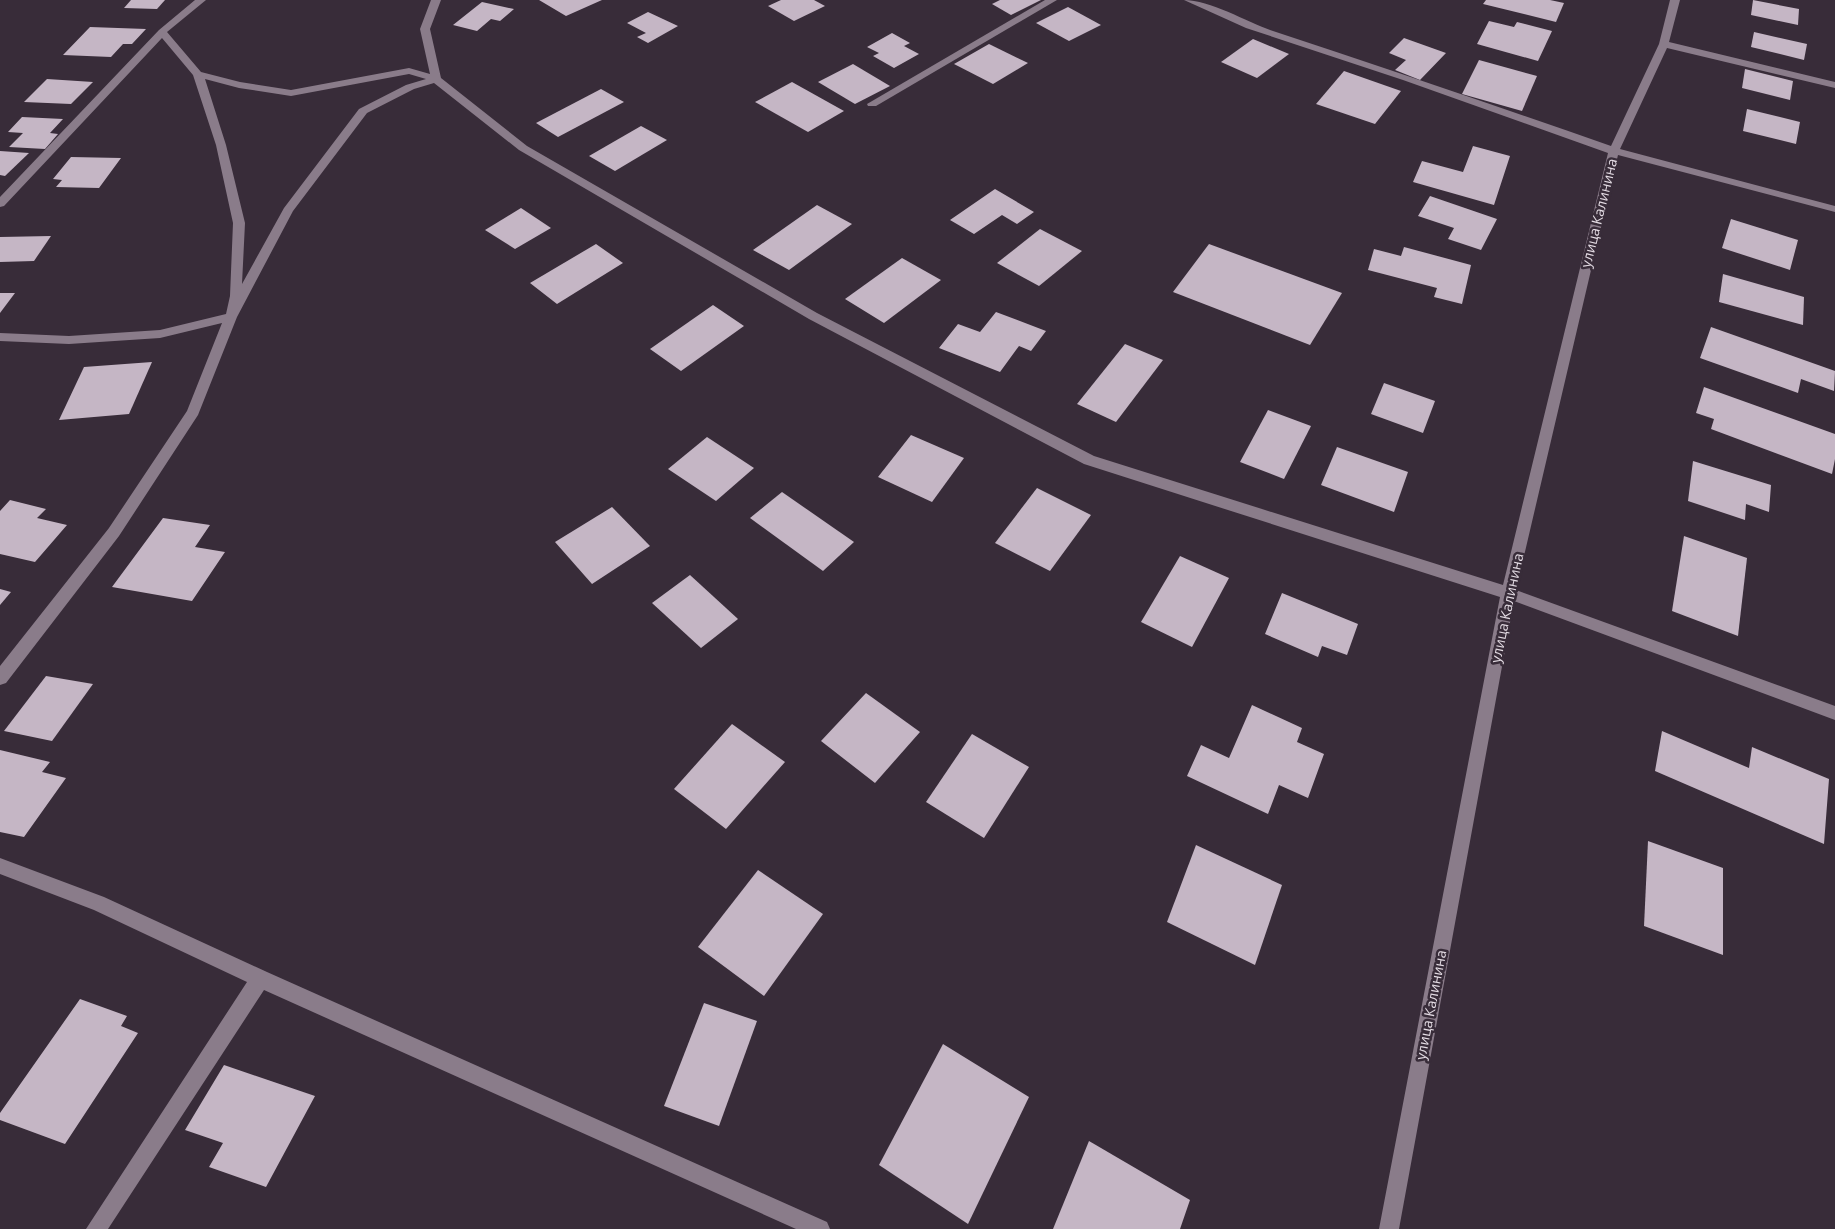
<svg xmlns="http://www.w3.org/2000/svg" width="1835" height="1229" viewBox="0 0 1835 1229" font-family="'Open Sans',sans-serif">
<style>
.building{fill:#c5b6c5}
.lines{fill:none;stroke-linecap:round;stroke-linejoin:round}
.minor{fill:#8a7c8a;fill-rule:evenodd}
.labels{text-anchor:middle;stroke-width:5;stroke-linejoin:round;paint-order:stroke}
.street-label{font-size:14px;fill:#e5dde5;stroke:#382c39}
</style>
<rect width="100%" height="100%" fill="#382c39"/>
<g class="building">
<polygon points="131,0 165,0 157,9 124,8"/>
<polygon points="539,0 602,0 566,16"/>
<polygon points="781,0 814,0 825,6 794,21 768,6"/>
<polygon points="1000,0 1041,0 1011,15 992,4"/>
<polygon points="1486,0 1550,0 1564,3 1556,22 1483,4"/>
<polygon points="1753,0 1799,9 1798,25 1751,15"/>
<polygon points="482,2 514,9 500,21 491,19 477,31 453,25"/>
<polygon points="1068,7 1101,25 1069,41 1036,23"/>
<polygon points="648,12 678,26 648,43 637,37 646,33 627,23"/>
<polygon points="1489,21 1514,27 1517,22 1552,31 1538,61 1477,44"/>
<polygon points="90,27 146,29 132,44 123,44 111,57 63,55"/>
<polygon points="1754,32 1807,44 1804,60 1751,47"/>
<polygon points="892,33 910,43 904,46 919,54 894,68 873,56 879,53 867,47"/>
<polygon points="1404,38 1446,53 1420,80 1395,70 1406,60 1389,53"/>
<polygon points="1253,39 1289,54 1257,78 1221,62"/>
<polygon points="989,44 1028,63 993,84 954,64"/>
<polygon points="1479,60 1537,76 1522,111 1462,94"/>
<polygon points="853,64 890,86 855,104 818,82"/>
<polygon points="1745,69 1793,81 1790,100 1742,88"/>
<polygon points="1344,71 1401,91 1375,124 1316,104"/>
<polygon points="47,79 93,82 71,104 24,102"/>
<polygon points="792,82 844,111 808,132 755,102"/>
<polygon points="601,89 624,102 558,137 536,123"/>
<polygon points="1747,109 1800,122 1796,144 1743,131"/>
<polygon points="22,117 63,119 50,133 58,134 45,149 9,147 23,133 8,132"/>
<polygon points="641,126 667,140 615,171 589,156"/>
<polygon points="1473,146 1510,156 1494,205 1413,182 1422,161 1463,172"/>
<polygon points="0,151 29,153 5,176 0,175"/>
<polygon points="71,157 121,158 99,188 56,187 62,180 53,179"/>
<polygon points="995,189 1034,212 1017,224 1002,215 974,234 950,220"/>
<polygon points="1430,196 1497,219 1481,250 1448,239 1454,228 1418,216"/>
<polygon points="817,205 852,224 789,270 753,250"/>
<polygon points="521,208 551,228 515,249 485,230"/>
<polygon points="1731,219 1798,240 1790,270 1722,248"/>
<polygon points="1040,229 1082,251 1039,286 997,263"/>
<polygon points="51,236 34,261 0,262 0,237"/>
<polygon points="596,244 623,263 557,304 530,283"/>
<polygon points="1209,244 1342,293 1310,345 1173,292"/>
<polygon points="1404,247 1471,265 1462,304 1434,297 1437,288 1368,270 1374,249 1401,256"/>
<polygon points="902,258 941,280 884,323 845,299"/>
<polygon points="1723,274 1804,297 1803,325 1719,302"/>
<polygon points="0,293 15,293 0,313"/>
<polygon points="713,305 744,326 681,371 650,349"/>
<polygon points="996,312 1046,331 1031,351 1019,346 1000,372 939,348 958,324 980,332"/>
<polygon points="1711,327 1835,371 1834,391 1801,379 1798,393 1700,358"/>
<polygon points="1125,344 1163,360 1116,422 1077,404"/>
<polygon points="152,362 129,414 59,420 84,367"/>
<polygon points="1384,383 1435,401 1423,433 1371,414"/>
<polygon points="1704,387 1835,434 1835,459 1832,474 1711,429 1714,419 1696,413"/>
<polygon points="1268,410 1311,426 1284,479 1240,462"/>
<polygon points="911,435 964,458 932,502 878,477"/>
<polygon points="707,437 754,468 716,501 668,469"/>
<polygon points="1337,447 1408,472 1394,512 1321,485"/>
<polygon points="1693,461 1771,485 1769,512 1746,504 1745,520 1688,501"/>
<polygon points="1037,488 1091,515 1050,571 995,543"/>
<polygon points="782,492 854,542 823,571 750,518"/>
<polygon points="10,500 46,509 37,518 67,525 35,562 0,554 0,511"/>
<polygon points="612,507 650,546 592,584 555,542"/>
<polygon points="163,518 210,525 195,547 225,552 192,601 112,587"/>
<polygon points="1684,536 1747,558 1738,636 1672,611"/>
<polygon points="1180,556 1229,578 1192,647 1141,622"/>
<polygon points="690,575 738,619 701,648 652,603"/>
<polygon points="0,589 11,592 0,605"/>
<polygon points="1282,593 1358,624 1347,655 1322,646 1318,657 1265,634"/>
<polygon points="46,676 93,684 52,741 4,731"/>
<polygon points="866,693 920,732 875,783 821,741"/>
<polygon points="1252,705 1302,728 1297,742 1324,754 1308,798 1279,785 1268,814 1187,776 1201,745 1229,758"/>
<polygon points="732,724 785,762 726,829 674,789"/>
<polygon points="1662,731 1749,768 1752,747 1829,779 1824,844 1655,771"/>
<polygon points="972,734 1029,767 984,838 926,802"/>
<polygon points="0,750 50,762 42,772 66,778 24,837 0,832"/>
<polygon points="1648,841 1723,868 1723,955 1644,926"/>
<polygon points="1196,845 1282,885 1255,965 1167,922"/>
<polygon points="758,870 823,914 764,996 698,947"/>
<polygon points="80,999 127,1016 121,1026 138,1033 65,1144 0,1120 0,1113"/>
<polygon points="704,1003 757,1021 719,1126 664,1106"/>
<polygon points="943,1044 1029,1097 968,1224 879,1165"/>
<polygon points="224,1065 315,1096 266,1187 209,1167 223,1143 185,1130"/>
<polygon points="1089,1141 1190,1200 1180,1229 1053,1229"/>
</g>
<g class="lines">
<g class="minor">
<path d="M 195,0 L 206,0 L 167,32 L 201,72 L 240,82 L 291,90 L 409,68 L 430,74 L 420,29 L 431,0 L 441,0 L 430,29 L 441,78 L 527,146 L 817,313 L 1094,456 L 1503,585 L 1608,153 L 1403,80 L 1246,28 L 1184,0 C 1210,0 1247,22 1273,31 C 1386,68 1499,107 1611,146 L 1659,44 L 1670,0 L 1680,0 L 1669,42 L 1835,82 L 1835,88 L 1667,48 L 1620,149 L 1835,206 L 1835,212 L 1618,155 L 1516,590 L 1835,706 L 1835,720 L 1514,601 L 1399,1229 L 1379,1229 L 1500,597 L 1084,464 L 809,319 L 519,150 L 434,83 L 414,89 L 367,113 L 293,211 L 237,317 L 198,415 L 119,536 L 6,683 L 0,685 L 0,666 L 109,528 L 187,411 L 222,323 L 160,338 L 69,344 L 0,341 L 0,333 L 69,336 L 160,330 L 226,314 L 230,296 L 233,223 L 216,145 L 193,75 L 162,38 L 4,206 L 0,207 L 0,197 L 159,30 ZM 409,74 L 426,79 L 406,85 L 359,109 L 284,208 L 242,284 L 245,223 L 226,145 L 205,79 L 239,88 L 291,96 Z"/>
<polygon points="1045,0 1057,0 876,106 868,106 867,104"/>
<polygon points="0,858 104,897 267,972 827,1222 830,1229 796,1229 264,990 108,1229 86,1229 247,982 94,910 0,874"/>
</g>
</g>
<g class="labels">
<g class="street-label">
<text transform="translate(1599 213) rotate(-76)" y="5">улица Калинина</text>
<text transform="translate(1507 608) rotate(-78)" y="5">улица Калинина</text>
<text transform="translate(1431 1005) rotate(-79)" y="5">улица Калинина</text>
</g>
</g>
</svg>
